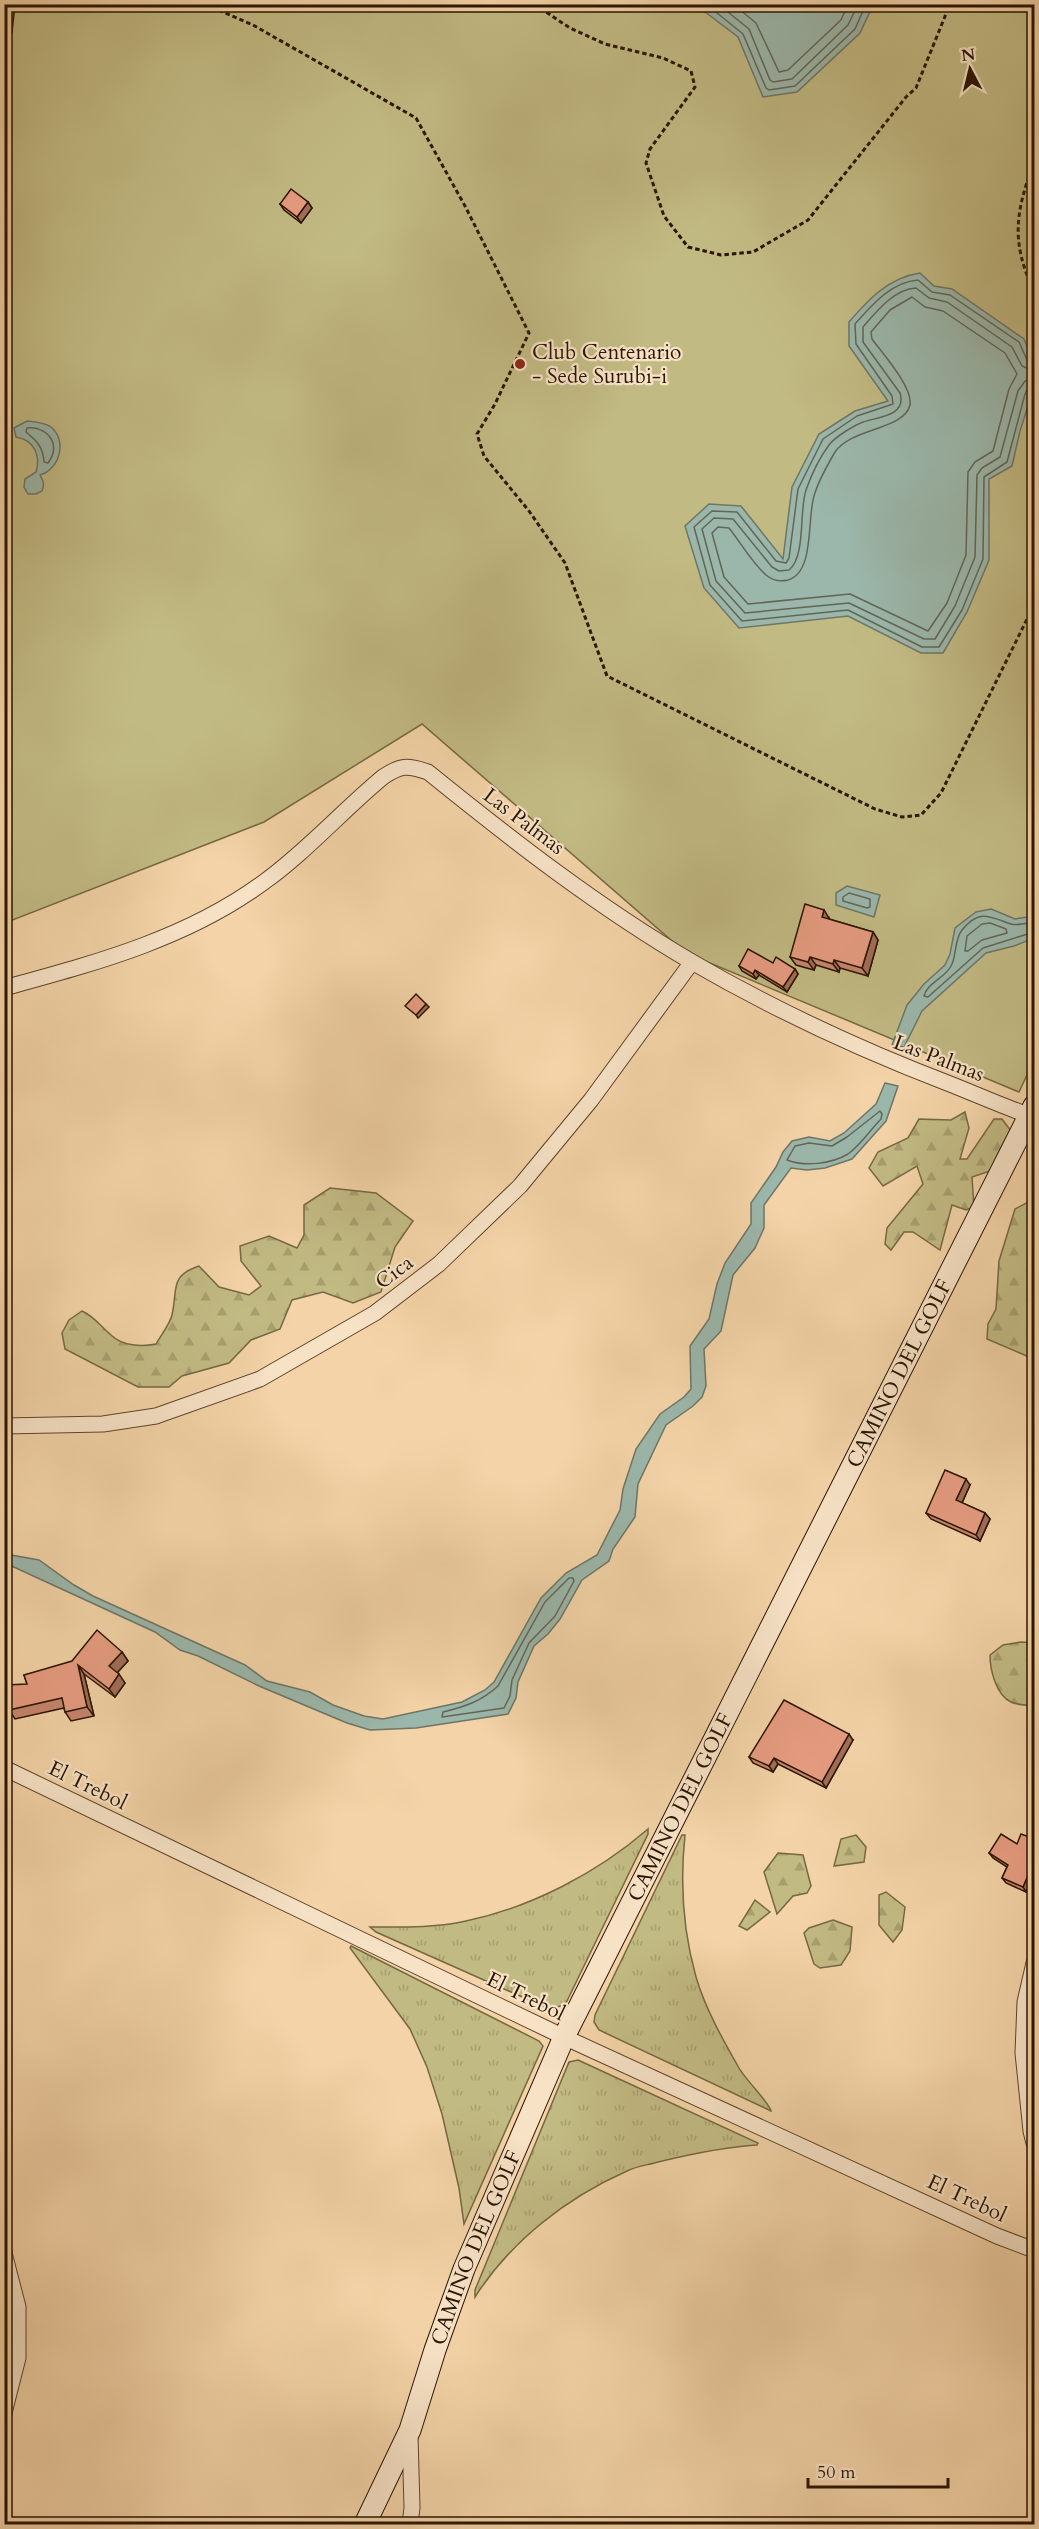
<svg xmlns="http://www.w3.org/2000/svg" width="1039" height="2529" viewBox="0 0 1039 2529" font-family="Cardo,serif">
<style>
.grass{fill:url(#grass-tufts);stroke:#766842;stroke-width:1.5}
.forest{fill:url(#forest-firs);stroke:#766842;stroke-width:1.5}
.garden{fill:#c2ba83;stroke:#766842;stroke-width:1.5}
.water{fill:#9bb7ab;stroke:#6e7667;stroke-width:1.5}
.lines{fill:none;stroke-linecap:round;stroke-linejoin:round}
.shore{stroke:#626656;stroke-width:1.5}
.street-casing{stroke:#5c442a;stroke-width:17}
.secondary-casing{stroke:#2a1501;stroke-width:23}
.path{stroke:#2a1501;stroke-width:3;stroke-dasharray:4.5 3;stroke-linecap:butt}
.street{stroke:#f7e2c6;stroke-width:15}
.secondary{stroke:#f7e2c6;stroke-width:21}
.wall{fill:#c7866f;stroke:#2a1501;stroke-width:1.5}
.shaded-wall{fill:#a26d5a;stroke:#2a1501;stroke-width:1.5}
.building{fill:#e79c81;stroke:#2a1501;stroke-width:1.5}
.poi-dot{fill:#8f2418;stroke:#f7e2c6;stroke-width:2}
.labels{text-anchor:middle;stroke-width:4.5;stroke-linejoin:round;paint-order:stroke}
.poi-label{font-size:21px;fill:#2a1501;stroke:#f7e2c6;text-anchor:start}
.street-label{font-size:21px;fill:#2a1501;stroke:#f7e2c6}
</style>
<defs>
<pattern id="grass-tufts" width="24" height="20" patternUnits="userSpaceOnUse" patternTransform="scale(1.5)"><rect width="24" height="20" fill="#c2ba83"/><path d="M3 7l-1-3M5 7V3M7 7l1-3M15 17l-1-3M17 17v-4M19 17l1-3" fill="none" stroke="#a79f6f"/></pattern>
<pattern id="forest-firs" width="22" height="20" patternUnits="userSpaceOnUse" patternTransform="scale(1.5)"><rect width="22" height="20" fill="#c2ba83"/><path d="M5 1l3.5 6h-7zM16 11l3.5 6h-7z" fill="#a79f6f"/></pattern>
</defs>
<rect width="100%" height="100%" fill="#f3d3a7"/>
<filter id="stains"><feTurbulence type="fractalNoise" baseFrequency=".00333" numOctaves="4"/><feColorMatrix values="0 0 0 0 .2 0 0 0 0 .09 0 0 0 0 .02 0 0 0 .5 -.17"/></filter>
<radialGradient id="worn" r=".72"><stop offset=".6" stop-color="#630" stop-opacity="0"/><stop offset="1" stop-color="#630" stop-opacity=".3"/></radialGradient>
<g class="grass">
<path d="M 648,1829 L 648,1834 L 566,2003 L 556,2008 L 547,2008 L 376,1932 L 370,1927 C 401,1927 435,1928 466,1921 C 532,1907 597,1873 648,1829 Z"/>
<path d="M 682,1835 L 685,1835 C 680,1882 683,1931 696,1977 C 705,2008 723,2040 739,2068 C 745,2079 771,2105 771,2111 L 599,2030 L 594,2022 L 595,2015 Z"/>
<polygon points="351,1946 539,2041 543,2046 464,2224 459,2188 442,2114 427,2067 410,2029 350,1948"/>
<path d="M 578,2060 L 758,2143 L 757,2145 C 723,2147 691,2154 658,2162 C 648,2165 637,2166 627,2171 C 566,2198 511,2241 475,2297 L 475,2290 L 569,2062 Z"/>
</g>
<g class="forest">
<polygon points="965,1112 969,1128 960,1159 967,1159 994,1119 1002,1119 1011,1131 1002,1167 972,1177 974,1207 966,1210 952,1205 940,1250 913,1232 904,1232 891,1250 885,1244 887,1228 923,1184 917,1166 883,1186 869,1168 878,1152 908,1138 919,1119 951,1120"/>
<path d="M 330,1188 L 376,1193 L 413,1221 L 395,1247 L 381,1292 L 353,1303 L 323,1292 L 292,1300 L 280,1329 L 251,1340 L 229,1363 L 182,1376 L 169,1387 L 138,1387 L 65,1349 L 62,1333 L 69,1320 L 82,1311 C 95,1317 100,1326 111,1335 C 122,1346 142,1347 156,1344 C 161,1335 170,1324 172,1315 C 178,1289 169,1276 199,1266 L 219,1287 L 249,1295 L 261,1286 L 241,1261 L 240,1246 L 269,1236 L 297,1248 L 304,1235 L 304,1205 Z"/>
<polygon points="1034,1199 1034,1359 987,1339 988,1324 996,1309 999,1261 1015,1209"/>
<path d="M 1021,1642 L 1034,1643 L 1034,1706 C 1027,1705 1017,1705 1011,1702 C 996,1695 990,1670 990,1655 L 1003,1645 Z"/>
<polygon points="856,1835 866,1847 864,1862 834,1866 841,1839"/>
<polygon points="778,1853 803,1855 811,1886 807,1893 793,1896 777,1914 764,1872"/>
<polygon points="886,1892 905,1907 902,1930 893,1942 879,1925 879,1895"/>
<polygon points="755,1900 770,1912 747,1930 739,1926"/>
<polygon points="833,1920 852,1927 850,1951 841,1965 820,1968 814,1964 804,1933 809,1928"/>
</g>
<polygon class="garden" points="5,5 1034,5 1034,1060 1019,1092 686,953 422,724 264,822 5,923"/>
<g class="water">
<polygon points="696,5 873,5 860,33 797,92 763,97 738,37"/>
<path d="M 920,273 L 934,286 L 952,289 L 1024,339 L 1034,363 L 1034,387 L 1020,431 L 1012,466 L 989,479 L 989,560 L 967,612 L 943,653 L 921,653 L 848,616 L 739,628 L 704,588 L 685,526 L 709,504 L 741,506 L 783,559 L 792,487 L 819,434 L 855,411 L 888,401 L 849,346 L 849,322 C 869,299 888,278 920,273 Z"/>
<path d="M 27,421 C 35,422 44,422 51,427 C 68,441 59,470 40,475 C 43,481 45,483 42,491 L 36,494 L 28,494 L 24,487 L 25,479 L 36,472 C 41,455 34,440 16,437 L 14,428 Z"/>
<polygon points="847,886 880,895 874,917 836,905 836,893"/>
<polygon points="991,909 1015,919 1034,916 1034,938 1014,946 986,953 922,1011 904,1047 892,1045 907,1005 924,984 945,965 950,954 955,928 976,912"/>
<polygon points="885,1083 898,1086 886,1121 852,1159 825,1168 807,1170 791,1168 764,1205 764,1228 755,1248 733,1275 721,1331 704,1349 706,1386 702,1397 693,1406 666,1425 638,1484 635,1517 613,1549 609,1561 582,1580 560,1619 548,1634 534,1646 518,1682 516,1698 508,1714 416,1728 370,1730 347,1723 259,1686 198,1656 180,1650 155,1632 5,1563 5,1554 39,1560 74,1585 93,1596 245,1665 267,1681 310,1692 333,1705 364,1716 383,1719 462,1702 485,1690 494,1682 541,1598 566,1573 597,1555 620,1510 623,1489 636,1449 660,1414 684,1397 691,1389 690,1346 709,1319 717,1284 725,1263 751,1224 751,1203 776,1167 783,1152 792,1141 809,1137 830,1141 844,1133 876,1104"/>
</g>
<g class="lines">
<g class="shore">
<polyline points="706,4 743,34 766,88 769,90 795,86 855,29 866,4"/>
<polyline points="718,4 749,29 770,80 773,82 792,79 848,25 858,4"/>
<polyline points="733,4 756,23 779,72 788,70 841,20 848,4"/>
<path d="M 912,297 L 925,307 L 943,311 L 1005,353 L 1017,374 L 1009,389 L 993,451 L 975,462 L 968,472 L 966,555 L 947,603 L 928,631 L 850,594 L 748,604 L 724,577 L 712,533 L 718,527 L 729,528 C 741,543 752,563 766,575 C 772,580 780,582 788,580 C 816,572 806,515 815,493 C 819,480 828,464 835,452 C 851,428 904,430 910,405 C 913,387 882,353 872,339 L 871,332 L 890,310 Z"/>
<path d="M 1034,363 L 1027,360 L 1019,342 L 950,295 L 932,292 L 918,280 C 891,282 872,305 855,324 L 856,344 L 892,396 L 893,404 L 857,416 L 823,439 L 798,489 L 789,558 L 786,563 L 776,561 L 737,512 L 712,511 L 694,527 L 710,585 L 742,621 L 848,610 L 922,647 L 939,647 L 962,610 L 983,559 L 984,477 L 1007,462 L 1025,394 L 1028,388 L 1034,387"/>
<path d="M 1034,371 L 1022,366 L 1012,347 L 947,302 L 929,298 L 916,288 C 894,289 876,312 863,327 L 863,342 L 900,393 C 907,416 878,417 863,422 C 853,426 835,437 829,445 C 820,457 811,476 806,490 C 799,510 806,557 789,570 L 779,571 L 772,567 L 733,519 L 714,518 L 702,529 L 716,581 L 745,613 L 849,603 L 924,639 L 935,639 L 955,606 L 975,557 L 977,475 L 982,468 L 1000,457 L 1018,391 L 1025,381 L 1034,379"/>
<path d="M 27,428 C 48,426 62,445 48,463 L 44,462 C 43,447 37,441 26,432 Z"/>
<polygon points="849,893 870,899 870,907 867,908 843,901 843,897"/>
<path d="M 1034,922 C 1028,923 1018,926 1011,924 C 990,917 980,908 962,930 C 954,940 957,955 951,966 C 945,978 927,983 924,996 L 928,997 L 983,948 L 1034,932"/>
<polygon points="990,923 1006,929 1007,933 982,940 968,951 965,951 967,936 982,924"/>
<path d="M 880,1111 L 882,1114 L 881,1119 C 871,1129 860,1146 848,1154 C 831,1164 805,1167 787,1160 L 795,1146 L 809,1143 L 832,1146 L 847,1137 Z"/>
<path d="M 569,1578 L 573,1578 L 574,1581 L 555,1616 L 529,1643 L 512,1680 L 510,1696 L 504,1708 L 442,1717 L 443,1712 C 464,1707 482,1701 498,1686 L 545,1602 Z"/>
</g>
<defs>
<g id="street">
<path d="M 4,988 C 95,963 187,939 264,882 C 307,851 342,811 383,777 C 401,765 407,765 428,772 C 512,840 598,907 692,962 C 775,1010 861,1050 950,1084 C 978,1095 1006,1108 1034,1117"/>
<polyline points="4,1426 103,1424 156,1416 260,1379 375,1313 439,1264 520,1186 591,1100 692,962"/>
<polyline points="4,1768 564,2037 997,2236 1034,2250"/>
<polyline points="1034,1963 1025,2002 1023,2053 1031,2131 1034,2143"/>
<polyline points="4,2253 18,2307 18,2358 4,2413"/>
<polyline points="410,2524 412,2508 410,2435"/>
</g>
<g id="secondary">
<path id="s1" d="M 365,2524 L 410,2430 L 435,2350 L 464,2269 L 564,2037 L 1034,1106"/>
</g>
</defs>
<use href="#street" class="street-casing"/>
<use href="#secondary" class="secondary-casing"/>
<g class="path">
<polyline points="205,4 253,25 416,118 465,206 529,333 495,404 477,434 484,456 529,511 565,563 607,676 875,809 902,817 921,815 941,793 1034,605"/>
<polyline points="534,4 570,28 605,44 663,58 691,71 695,87 650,149 646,163 664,216 688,247 721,255 753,252 808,220 906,97 916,88 950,4"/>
<path d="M 1034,162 C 1016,211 1010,241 1034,291"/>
</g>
<use href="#street" class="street"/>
<use href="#secondary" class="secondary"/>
</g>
<g class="wall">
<polygon points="4,4 12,32 4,31"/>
<polygon points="308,202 312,208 301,223 284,210 280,204"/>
<polygon points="829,918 829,919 873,932 878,940 868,976 840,968 839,972 816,965 814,970 796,965 790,957"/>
<polygon points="773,963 795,969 798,974 787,992 759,975 756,979 742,971 739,966"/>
<polygon points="970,1485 962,1503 985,1513 990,1519 980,1541 931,1519 926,1513"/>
<polygon points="122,1652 128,1661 117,1673 125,1683 115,1697 84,1674 94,1716 71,1721 65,1712 64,1708 15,1719 9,1710 27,1684 24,1675"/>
<polygon points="853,1740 826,1788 778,1764 773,1772 753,1763 749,1757"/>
<polygon points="1035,1839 1035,1873 1026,1892 1006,1883 1002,1878 1007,1867 993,1858 989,1853 1017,1844"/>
</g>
<g class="shaded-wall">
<polygon points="5,4 15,4 12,32 4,22"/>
<polygon points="308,202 312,208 301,223 297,217"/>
<polygon points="824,910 829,918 827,925 822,917"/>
<polygon points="873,932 878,940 868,976 862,968"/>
<polygon points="810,957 816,965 814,970 808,962"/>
<polygon points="834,960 840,968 839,972 833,964"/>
<polygon points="795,969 798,974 787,992 783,987"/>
<polygon points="755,970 759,975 756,979 753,974"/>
<polygon points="426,1004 429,1007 418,1018 416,1015"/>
<polygon points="966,1479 970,1485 960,1507 956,1500"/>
<polygon points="985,1513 990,1519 980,1541 976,1535"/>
<polygon points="122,1652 128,1661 115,1675 109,1666"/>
<polygon points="78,1665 84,1674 94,1716 87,1707"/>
<polygon points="119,1674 125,1683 115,1697 109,1689"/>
<polygon points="849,1734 853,1740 826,1788 822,1782"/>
<polygon points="774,1758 778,1764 773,1772 769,1766"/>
<polygon points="1035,1859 1035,1873 1026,1892 1023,1887"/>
</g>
<g class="building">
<polygon points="291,189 308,202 297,217 280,204"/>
<polygon points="805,904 824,910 822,917 873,932 862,968 834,960 833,964 810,957 808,962 790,957"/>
<polygon points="748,949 773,963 776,957 795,969 783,987 755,970 753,974 739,966"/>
<polygon points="416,994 426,1004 416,1015 405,1006"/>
<polygon points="945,1470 966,1479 956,1500 985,1513 976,1535 926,1513"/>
<polygon points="97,1630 122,1652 109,1666 119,1674 109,1689 78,1665 87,1707 65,1712 62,1698 9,1710 5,1685 27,1684 24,1675 72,1661"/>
<polygon points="784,1700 849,1734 822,1782 774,1758 769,1766 749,1757"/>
<polygon points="1001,1834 1017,1844 1021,1834 1035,1839 1035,1859 1023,1887 1002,1878 1008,1865 989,1853"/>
</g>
<circle class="poi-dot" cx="520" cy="364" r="6"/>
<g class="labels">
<g class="poi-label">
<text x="532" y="359">Club Centenario<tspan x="532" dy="24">- Sede Surubi-i</tspan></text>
</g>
<g class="street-label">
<text transform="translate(524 821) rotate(37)" y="7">Las Palmas</text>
<text transform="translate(939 1058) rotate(21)" y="7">Las Palmas</text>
<text transform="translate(394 1272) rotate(-37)" y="7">Cica</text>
<text dy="7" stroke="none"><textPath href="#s1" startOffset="1270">CAMINO DEL GOLF</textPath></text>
<text transform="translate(88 1785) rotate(26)" y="7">El Trebol</text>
<text dy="7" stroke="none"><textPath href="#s1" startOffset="784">CAMINO DEL GOLF</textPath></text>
<text transform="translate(526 1996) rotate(26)" y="7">El Trebol</text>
<text transform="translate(967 2198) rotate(25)" y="7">El Trebol</text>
<text dy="7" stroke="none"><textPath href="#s1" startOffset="298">CAMINO DEL GOLF</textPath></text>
</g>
</g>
<rect width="1039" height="2529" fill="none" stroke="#f3d3a7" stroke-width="24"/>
<rect x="6" y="6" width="1027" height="2517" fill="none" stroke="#2a1501" stroke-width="3"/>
<rect x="12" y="12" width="1015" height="2505" fill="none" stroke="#2a1501" stroke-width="1.5"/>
<g transform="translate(970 69) rotate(353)" stroke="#f7e2c6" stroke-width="4.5" paint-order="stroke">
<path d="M0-4.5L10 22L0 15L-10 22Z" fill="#2a1501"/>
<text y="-9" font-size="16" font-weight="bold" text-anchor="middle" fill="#2a1501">N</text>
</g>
<path d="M808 2478v9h140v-9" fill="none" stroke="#2a1501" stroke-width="3"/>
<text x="817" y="2478" font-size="18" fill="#2a1501" stroke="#f7e2c6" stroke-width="4.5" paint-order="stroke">50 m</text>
<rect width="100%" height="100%" filter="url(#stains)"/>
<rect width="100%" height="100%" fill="url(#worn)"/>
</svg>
